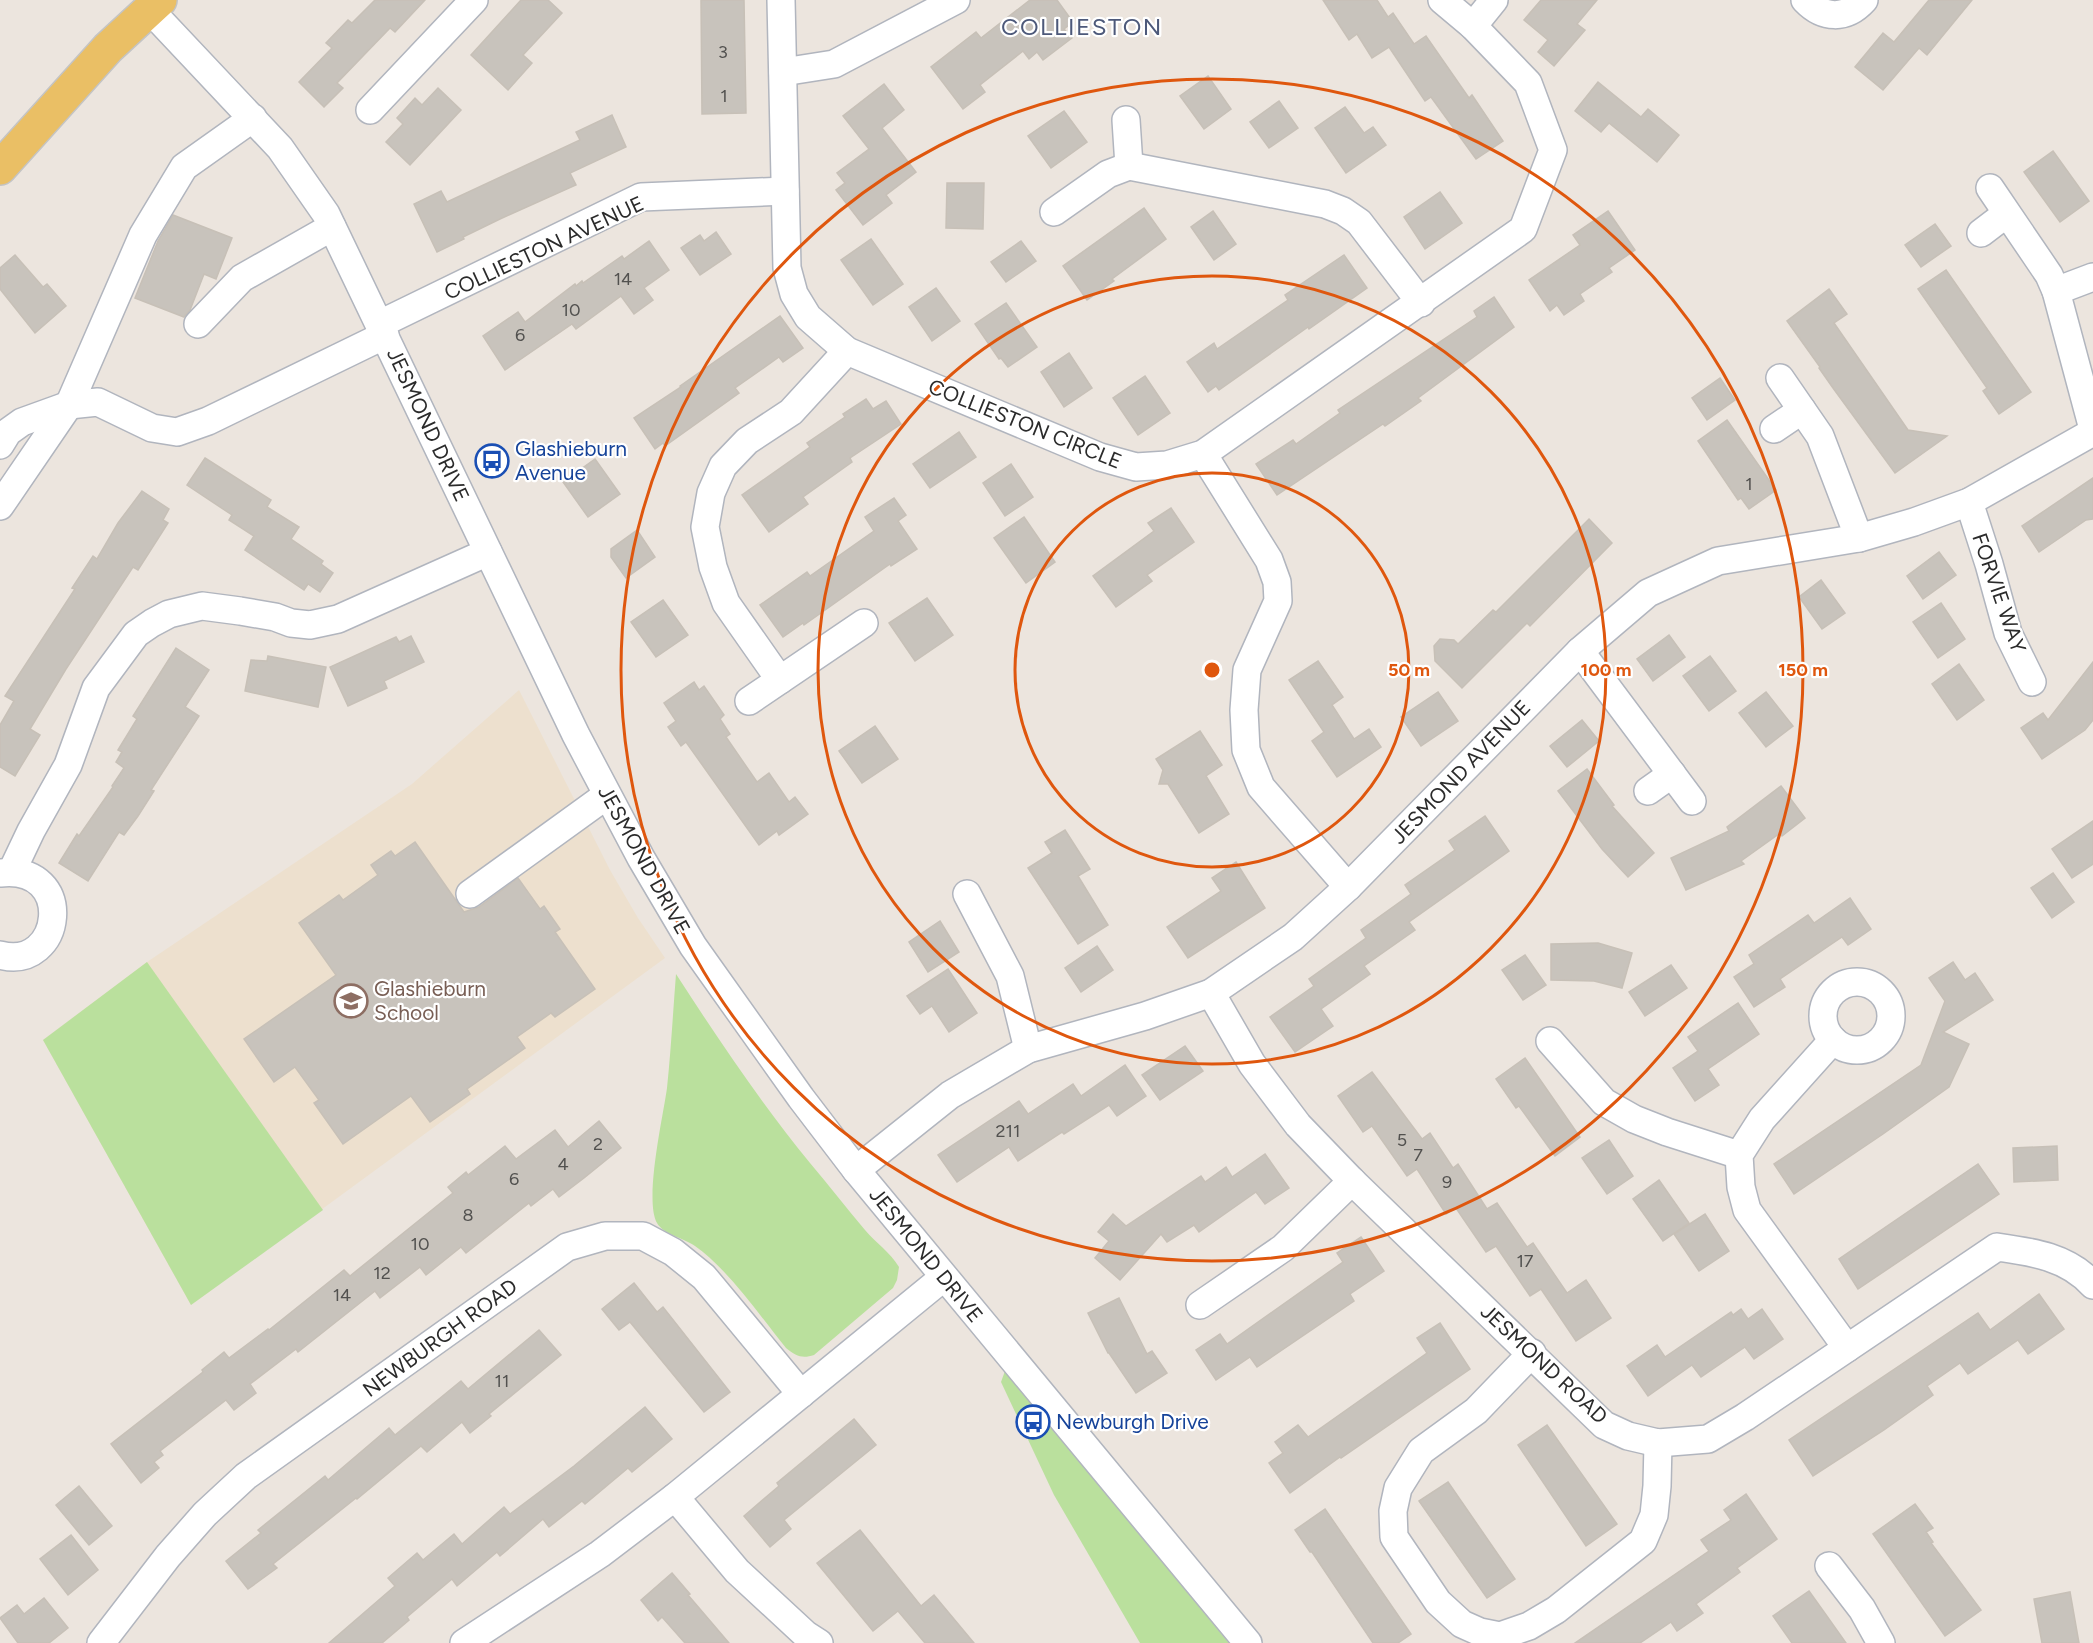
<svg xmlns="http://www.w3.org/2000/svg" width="2093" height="1643" viewBox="0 0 2093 1643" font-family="Figtree,sans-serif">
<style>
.education{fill:#ede0ce}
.green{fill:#bae09d}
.building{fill:#c8c3bc;stroke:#c7c0b7;stroke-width:1.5}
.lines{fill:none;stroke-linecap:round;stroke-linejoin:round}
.minor-casing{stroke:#b1b5be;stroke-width:30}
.major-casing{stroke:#c4c4c4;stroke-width:36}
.minor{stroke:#fff;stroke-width:27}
.major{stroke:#eabf65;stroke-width:33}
.ring{fill:none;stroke:#df570e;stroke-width:3}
.labels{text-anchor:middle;stroke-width:4.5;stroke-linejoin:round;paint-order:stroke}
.number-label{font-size:18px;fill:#52514f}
.street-label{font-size:21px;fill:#2b2b2b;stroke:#fff}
.transit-label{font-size:21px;fill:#164399;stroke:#fff;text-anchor:start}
.education-label{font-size:21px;fill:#785e54;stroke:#fff;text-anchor:start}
.quarter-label{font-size:24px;letter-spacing:1.5px;fill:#4d597a;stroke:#fff}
.centre{fill:#df570e;stroke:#fff;stroke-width:3}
.ring-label{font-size:18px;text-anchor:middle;font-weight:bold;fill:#df570e;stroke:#fff;stroke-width:4.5;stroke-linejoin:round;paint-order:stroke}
</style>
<rect width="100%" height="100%" fill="#ece5de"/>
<polygon class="education" points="519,690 610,870 638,918 665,958 191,1305 43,1040 147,962 412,784"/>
<g class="green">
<polygon points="147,962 323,1210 191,1305 43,1040"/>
<path d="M 676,974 C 718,1039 761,1103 810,1163 C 829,1185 846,1208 865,1230 C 876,1243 890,1252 899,1267 L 897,1280 L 893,1288 L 814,1355 C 802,1359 796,1356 786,1348 C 760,1316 728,1269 695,1246 C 684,1238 664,1235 657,1223 C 644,1200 663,1117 667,1088 C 671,1050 673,1012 676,974 Z"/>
<polygon points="1005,1371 1229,1643 1140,1643 1054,1495 1001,1382"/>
</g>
<g class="building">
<polygon points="375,0 425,0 395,32 390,28 363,56 337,83 343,88 324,107 299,82 332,48 326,43 348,20 352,23"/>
<polygon points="521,0 548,0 562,13 523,55 532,63 508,90 471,55"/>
<polygon points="701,0 744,0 746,113 702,114"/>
<polygon points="1030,0 1057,0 1073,22 1064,29 1072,38 1043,60 1037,52 1029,59 1023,51 980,85 985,92 963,109 931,67 976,32 981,38"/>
<polygon points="1323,0 1377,0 1388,17 1393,13 1414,44 1426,36 1469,98 1472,95 1503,141 1476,159 1431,97 1425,101 1389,47 1372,58 1357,34 1349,40"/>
<polygon points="1541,0 1597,0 1577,24 1585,30 1554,66 1538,52 1548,40 1524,20"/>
<polygon points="1929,0 1972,0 1927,55 1919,48 1883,90 1855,67 1883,33 1894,42"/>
<polygon points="1208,76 1231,109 1204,129 1180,96"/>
<polygon points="1598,82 1641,117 1648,109 1679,135 1657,162 1609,123 1601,132 1575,111"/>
<polygon points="884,84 904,110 882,128 916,172 886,195 892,203 863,225 836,190 845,183 837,173 869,149 843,116"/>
<polygon points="438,88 461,110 410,165 386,142 403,124 397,118 415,98 422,105"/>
<polygon points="1279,101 1298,128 1269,148 1250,122"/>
<polygon points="1345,107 1364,133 1373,127 1386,145 1346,173 1315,128"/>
<polygon points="1064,111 1087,142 1051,168 1028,136"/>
<polygon points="612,115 626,147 570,173 576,185 500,219 463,237 464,239 437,252 414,204 441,191 447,202 580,140 576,132"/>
<polygon points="2053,151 2089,201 2060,222 2024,172"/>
<polygon points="947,183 984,183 983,229 946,228"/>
<polygon points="1440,192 1462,223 1425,249 1404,217"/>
<polygon points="1144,208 1166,239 1112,279 1114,281 1087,300 1063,266"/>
<polygon points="1213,211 1236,244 1214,260 1191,227"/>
<polygon points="1608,211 1635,250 1609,268 1612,272 1580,294 1584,301 1564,315 1557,305 1550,311 1529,280 1580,245 1573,235"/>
<polygon points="173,215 232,238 216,279 204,274 190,310 184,317 135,298 158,241"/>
<polygon points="1935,224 1951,246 1921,267 1905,245"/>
<polygon points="716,232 731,254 700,275 681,248 700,235 704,241"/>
<polygon points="871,239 903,284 873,305 841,260"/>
<polygon points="649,241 669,270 644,288 653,300 634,314 621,296 576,329 572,324 505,370 483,336 518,312 525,322 575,284 576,286 582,281 583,283 622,256 624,259"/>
<polygon points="1021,241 1036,261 1006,282 991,262"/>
<polygon points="15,255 43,287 47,284 66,306 35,333 0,289 0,268"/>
<polygon points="1344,255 1367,288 1309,329 1308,327 1219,390 1216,386 1208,392 1187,362 1214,343 1217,349 1288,300 1285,295"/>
<polygon points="1946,270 2031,392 1999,414 1983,391 1987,388 1918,289"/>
<polygon points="936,288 960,321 932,341 909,307"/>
<polygon points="1829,289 1847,314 1834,323 1908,430 1947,436 1895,473 1833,388 1819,368 1820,367 1787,321"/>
<polygon points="1494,297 1514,327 1418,398 1421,401 1385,426 1383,424 1277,495 1256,464 1293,440 1296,444 1340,413 1338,410 1477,317 1474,311"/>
<polygon points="1006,303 1037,347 1008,367 1001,358 999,359 975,324"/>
<polygon points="780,316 803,348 783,362 779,357 735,388 739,393 665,446 663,443 655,449 634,418 681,387 680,386"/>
<polygon points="1069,353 1092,388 1064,407 1041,372"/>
<polygon points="1145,376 1170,413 1138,435 1113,398"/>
<polygon points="1720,378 1735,400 1707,420 1692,398"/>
<polygon points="866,399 873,409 886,401 901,424 850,458 852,462 803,497 808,504 769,532 742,495 810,447 807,443 845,417 843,414"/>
<polygon points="1727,420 1776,490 1749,509 1741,498 1738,500 1698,441"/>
<polygon points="959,432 976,457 930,488 913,464"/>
<polygon points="205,458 271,500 267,507 299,527 291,539 323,561 321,564 333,573 320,592 308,584 304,590 245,550 254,536 229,520 232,515 187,485"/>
<polygon points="595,459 620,494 588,517 563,482"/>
<polygon points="1011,464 1033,497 1005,516 983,483"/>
<polygon points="2093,478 2093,519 2086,520 2039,552 2022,526"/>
<polygon points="142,491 169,509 163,520 168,523 138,570 133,567 66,669 30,729 40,735 15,776 0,767 0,725 14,701 5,696 75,589 72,588 93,556 97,559 118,523"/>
<polygon points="894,498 906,515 898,521 917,549 891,566 890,564 804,625 803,623 783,637 760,605 807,572 810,576 874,531 865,517"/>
<polygon points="1171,508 1194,542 1147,575 1152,581 1116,607 1093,576 1154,531 1148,523"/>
<polygon points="1024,517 1055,562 1026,583 994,538"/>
<polygon points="1589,519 1612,543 1530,626 1527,623 1462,688 1435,661 1434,646 1440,639 1454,640 1458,644 1493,610 1496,612"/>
<polygon points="637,530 655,557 626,578 611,557 611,549"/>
<polygon points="1939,552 1956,575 1923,599 1907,576"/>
<polygon points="1821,580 1845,613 1822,629 1799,597"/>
<polygon points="927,598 953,635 915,661 889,623"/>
<polygon points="663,600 688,635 656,657 631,622"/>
<polygon points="1941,603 1965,639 1938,658 1913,622"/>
<polygon points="1669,635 1685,657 1653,681 1637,659"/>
<polygon points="411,636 424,662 384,681 387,688 348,706 330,667 396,637 399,642"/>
<polygon points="176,648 209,670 185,707 199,716 151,790 154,791 138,816 124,835 119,832 88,881 59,863 77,834 79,836 113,787 112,786 124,768 116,762 122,752 118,750 137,719 133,716"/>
<polygon points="268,656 326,667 318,707 245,691 251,660 267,661"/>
<polygon points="1710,656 1736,691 1709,711 1683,676"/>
<polygon points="1318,661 1343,697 1332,705 1354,739 1369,729 1381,747 1337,777 1312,741 1324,732 1289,680"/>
<polygon points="2093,662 2093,720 2085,730 2042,759 2021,728 2043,713 2048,720"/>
<polygon points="1959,664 1984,700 1957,720 1932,684"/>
<polygon points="694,682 699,690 704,686 724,715 720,719 730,734 726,737 757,782 769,773 789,802 795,797 808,814 779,835 777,831 759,845 686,742 681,746 668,727 676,721 664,703"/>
<polygon points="1438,692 1458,721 1421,746 1401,717"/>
<polygon points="1766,692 1793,726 1766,747 1739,713"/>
<polygon points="1582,720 1599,741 1567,767 1550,746"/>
<polygon points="875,726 898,759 862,783 839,751"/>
<polygon points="1200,731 1222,765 1206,776 1229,814 1199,833 1168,784 1159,784 1163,770 1156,759"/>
<polygon points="1587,769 1614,805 1612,806 1654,853 1628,877 1602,849 1558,791"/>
<polygon points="1781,786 1805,818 1782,836 1780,833 1741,861 1744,864 1686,890 1671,858 1729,831 1727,827"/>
<polygon points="1485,816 1509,851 1409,922 1415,930 1364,966 1370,974 1321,1009 1333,1026 1295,1052 1270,1017 1314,986 1309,979 1366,938 1361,930 1411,894 1405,885 1455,850 1449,841"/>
<polygon points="2093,821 2093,864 2072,878 2052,849"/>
<polygon points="1065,830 1090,869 1078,876 1108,925 1078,944 1028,868 1052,853 1045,842"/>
<polygon points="415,842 464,912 479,907 518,878 540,909 544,906 560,929 555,932 595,989 555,1017 551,1013 517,1037 525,1048 467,1089 470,1094 430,1122 411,1096 343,1144 314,1103 319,1100 295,1067 274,1082 244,1039 336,975 299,923 339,895 343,900 378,875 371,865 391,851 395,856"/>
<polygon points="1236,862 1265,908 1188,958 1167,927 1221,891 1212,878"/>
<polygon points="2053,873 2074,902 2052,918 2031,888"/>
<polygon points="1850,898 1871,929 1848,945 1842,937 1780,979 1785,987 1754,1007 1734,977 1754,964 1749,955 1808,915 1814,923"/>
<polygon points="940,921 959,952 928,972 909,942"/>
<polygon points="1598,943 1632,953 1622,988 1594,981 1551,980 1551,944"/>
<polygon points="1097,946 1113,970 1081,992 1065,968"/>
<polygon points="1525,955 1546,985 1523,1000 1502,970"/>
<polygon points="1953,962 1965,980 1975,973 1993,1000 1943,1032 1969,1044 1949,1087 1883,1134 1794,1194 1774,1164 1921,1065 1945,1001 1929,978"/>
<polygon points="1671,965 1687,988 1645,1016 1629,992"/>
<polygon points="948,969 977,1013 949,1032 932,1006 920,1014 907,996"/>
<polygon points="1738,1003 1759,1034 1708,1069 1719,1085 1695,1101 1673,1068 1698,1051 1688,1037"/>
<polygon points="1185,1046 1203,1071 1160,1100 1142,1075"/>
<polygon points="1525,1058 1580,1137 1555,1156 1519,1106 1516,1108 1496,1079"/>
<polygon points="1125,1065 1146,1096 1117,1116 1109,1105 1064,1134 1062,1132 1018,1161 1009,1147 957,1182 938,1155 1019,1101 1028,1114 1073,1084 1081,1096"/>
<polygon points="1372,1072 1422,1139 1430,1133 1453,1168 1458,1164 1487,1209 1497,1203 1527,1247 1533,1243 1567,1293 1586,1280 1611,1318 1576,1341 1541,1289 1530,1296 1496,1246 1486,1252 1456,1208 1446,1214 1417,1169 1407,1176 1372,1126 1363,1132 1338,1096"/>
<polygon points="599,1121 621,1148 584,1178 559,1197 553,1189 531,1206 529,1203 466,1253 461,1247 426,1275 420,1267 380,1298 375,1291 298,1352 296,1349 250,1384 256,1393 234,1410 226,1400 160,1451 163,1455 154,1462 159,1468 141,1483 111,1444 203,1372 202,1370 224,1352 229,1358 268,1329 269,1330 344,1270 350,1276 453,1193 448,1187 466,1172 468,1175 505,1146 516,1159 555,1130 568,1147"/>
<polygon points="1609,1140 1633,1176 1607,1194 1582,1158"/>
<polygon points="2057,1146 2058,1180 2014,1182 2013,1148"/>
<polygon points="1265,1154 1289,1188 1265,1204 1256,1192 1199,1232 1194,1225 1167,1242 1161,1234 1120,1280 1095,1258 1109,1241 1098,1232 1113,1214 1126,1226 1201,1176 1205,1182 1226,1167 1232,1177"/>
<polygon points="1978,1164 1999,1194 1858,1289 1839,1259"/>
<polygon points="1659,1180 1689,1223 1663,1241 1633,1199"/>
<polygon points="1705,1214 1729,1251 1699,1271 1674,1234"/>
<polygon points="1361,1237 1384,1271 1350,1294 1354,1301 1257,1367 1250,1357 1216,1380 1196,1350 1220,1334 1227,1344 1343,1262 1337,1253"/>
<polygon points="634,1283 657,1312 663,1307 730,1392 704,1412 630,1322 619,1330 602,1309"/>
<polygon points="2039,1294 2064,1329 2028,1354 2018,1340 1968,1374 1960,1363 1927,1386 1933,1395 1884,1430 1813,1476 1789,1440 1978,1313 1990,1330"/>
<polygon points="1119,1298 1147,1354 1152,1351 1167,1373 1136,1393 1109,1353 1108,1353 1088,1313"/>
<polygon points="1741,1309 1748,1319 1762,1309 1783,1339 1754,1359 1745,1347 1701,1377 1692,1365 1648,1396 1627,1366 1657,1345 1665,1357 1731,1312 1733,1315"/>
<polygon points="1440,1323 1470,1369 1341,1458 1340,1457 1290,1493 1269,1463 1283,1453 1275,1442 1298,1425 1308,1437 1427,1353 1417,1338"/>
<polygon points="539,1330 561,1355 489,1414 491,1416 470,1433 462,1422 427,1452 421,1446 357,1499 356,1498 273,1564 277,1568 248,1589 226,1561 261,1533 258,1530 325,1476 328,1480 389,1428 395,1435 461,1381 468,1389"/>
<polygon points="645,1407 672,1439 632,1472 628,1468 585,1504 582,1501 549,1527 543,1519 500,1556 497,1552 457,1586 452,1579 407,1617 409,1620 382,1643 329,1643 395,1586 388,1578 417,1553 423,1560 454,1534 462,1544 504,1507 510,1514 574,1466"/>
<polygon points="854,1419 876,1445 784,1520 791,1529 770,1547 744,1516 779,1486 777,1483"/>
<polygon points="1547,1425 1617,1524 1586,1546 1518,1445"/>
<polygon points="1448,1482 1515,1579 1487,1598 1419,1501"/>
<polygon points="79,1486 112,1526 89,1545 56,1505"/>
<polygon points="1746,1494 1777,1539 1737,1568 1740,1572 1696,1604 1703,1613 1677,1631 1671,1622 1640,1643 1575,1643 1709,1551 1701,1540 1731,1520 1724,1510"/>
<polygon points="1915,1504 1933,1528 1926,1532 1933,1542 1931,1543 1981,1610 1945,1636 1873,1534"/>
<polygon points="1325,1509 1411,1634 1398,1643 1373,1643 1312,1552 1310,1552 1295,1530"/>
<polygon points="860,1530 921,1606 934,1595 974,1643 925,1643 898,1611 873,1631 817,1563"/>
<polygon points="71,1535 98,1570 68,1595 40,1559"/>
<polygon points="672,1573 690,1594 688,1595 729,1643 685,1643 662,1617 658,1621 641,1600"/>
<polygon points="1809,1591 1824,1612 1846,1643 1792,1643 1773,1616"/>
<polygon points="2070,1592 2079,1643 2042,1643 2034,1599"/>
<polygon points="44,1598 68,1628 49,1643 18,1643 0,1618 17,1605 24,1614"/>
</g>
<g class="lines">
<defs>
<g id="minor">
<polyline points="781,0 787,268 794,294 808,317 847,351 1100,457 1136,467 1167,465 1203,454 1523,229 1553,150 1528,83 1473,26 1442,0"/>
<path d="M 1805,0 C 1823,19 1846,20 1864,0"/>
<polyline points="150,10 280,148 326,214 576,735 641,858 693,946 801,1098 856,1170 1248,1643"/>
<polyline points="1473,26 1494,0"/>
<polyline points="783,72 834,64 956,0"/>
<polyline points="370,110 474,0"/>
<polyline points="1126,120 1129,166"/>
<polyline points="1990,188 2049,275 2056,291 2093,429"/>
<polyline points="1054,212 1108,174 1129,166 1325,204 1343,211 1359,222 1421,303"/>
<polyline points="1981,233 2006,214"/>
<polyline points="2056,291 2093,277"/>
<polyline points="198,324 242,278 332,227"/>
<polyline points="380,324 641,197 785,191"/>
<polyline points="1780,378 1820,436 1859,538"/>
<polyline points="1774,429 1802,410"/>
<polyline points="0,445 8,432 22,422 69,405 98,402 152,428 177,432 208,421 385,335"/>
<polyline points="1203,454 1269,560 1277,582 1278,601 1247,670 1244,710 1246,750 1261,787 1348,887"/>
<polyline points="1969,502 1989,564 2008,633 2032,682"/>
<polyline points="0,506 69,405 143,235 184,167 253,118"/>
<polyline points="1580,651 1692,801"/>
<polyline points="780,680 726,603 713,567 705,527 711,493 723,466 747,441 791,412 847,351"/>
<polyline points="749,701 864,623"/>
<polyline points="1648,791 1672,774"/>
<polyline points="12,871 31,831 68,765 96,688 136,634 152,623 169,614 202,606 240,611 275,617 291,623 310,625 338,619 488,552"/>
<path d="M 0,873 C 77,864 63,972 0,955"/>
<polyline points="470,894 607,795"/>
<polyline points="967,894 1010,976 1028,1049"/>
<circle cx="1857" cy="1016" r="34"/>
<path d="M 1211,993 L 1252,1064 L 1298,1125 L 1352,1181 L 1604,1425 L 1628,1436 L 1658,1443 L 1708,1439 L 1745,1417 L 1997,1247 C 2033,1252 2068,1257 2093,1285"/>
<polyline points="1833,1040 1762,1119 1739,1155 1741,1187 1747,1210 1847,1348"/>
<polyline points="1550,1041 1604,1102 1634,1119 1667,1132 1739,1155"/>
<polyline points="856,1170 950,1095 1028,1049 1145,1016 1211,993 1293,937 1348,887 1580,651 1648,593 1718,561 1859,538 1914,522 1969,502 2093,432"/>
<polyline points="1200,1305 1283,1248 1352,1181"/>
<polyline points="1532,1353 1476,1411 1421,1451 1398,1488 1393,1511 1394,1537 1438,1602 1462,1624 1480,1632 1500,1636 1529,1626 1556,1610 1643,1541 1654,1515 1657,1486 1658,1443"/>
<polyline points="675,1497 737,1571 805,1634 819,1643"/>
<polyline points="1829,1566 1862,1609 1881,1643"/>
<polyline points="101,1643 168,1556 205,1514 246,1476 567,1247 605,1236 643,1236 673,1252 704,1277 801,1394"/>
<polyline points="464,1643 600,1554 675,1497 944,1277"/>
</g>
<polyline id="major" points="0,168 108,48 160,0"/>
</defs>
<use href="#minor" class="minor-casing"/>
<use href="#major" class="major-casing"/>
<use href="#minor" class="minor"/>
<use href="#major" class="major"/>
</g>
<g class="ring">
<circle cx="1212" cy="670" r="197"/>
<circle cx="1212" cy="670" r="394"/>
<circle cx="1212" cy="670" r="591"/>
</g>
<defs>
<symbol id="bus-ring" viewBox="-11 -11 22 22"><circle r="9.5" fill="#fff" stroke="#1a4fb4" stroke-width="1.5"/><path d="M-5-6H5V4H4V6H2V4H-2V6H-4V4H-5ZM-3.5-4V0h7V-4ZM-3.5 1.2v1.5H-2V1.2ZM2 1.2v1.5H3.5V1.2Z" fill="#1a4fb4"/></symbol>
<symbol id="school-ring" viewBox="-11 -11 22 22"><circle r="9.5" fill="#fff" stroke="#8d6e63" stroke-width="1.5"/><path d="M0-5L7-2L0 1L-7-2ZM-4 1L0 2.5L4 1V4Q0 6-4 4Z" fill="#8d6e63"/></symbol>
</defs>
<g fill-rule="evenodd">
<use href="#bus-ring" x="473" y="442" width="38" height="38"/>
<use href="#school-ring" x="332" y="982" width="38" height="38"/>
<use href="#bus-ring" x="1014" y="1403" width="38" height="38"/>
</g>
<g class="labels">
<g class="number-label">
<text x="723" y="58">3</text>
<text x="724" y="102">1</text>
<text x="623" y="285">14</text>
<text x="571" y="316">10</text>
<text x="520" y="341">6</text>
<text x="1749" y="490">1</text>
<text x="1008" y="1137">211</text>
<text x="1402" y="1146">5</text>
<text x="598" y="1150">2</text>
<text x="1418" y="1161">7</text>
<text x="563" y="1170">4</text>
<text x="514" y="1185">6</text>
<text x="1447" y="1188">9</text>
<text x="468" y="1221">8</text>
<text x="420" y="1250">10</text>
<text x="1525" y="1267">17</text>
<text x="382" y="1279">12</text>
<text x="342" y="1301">14</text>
<text x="502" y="1387">11</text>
</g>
<g class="street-label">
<text transform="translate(544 248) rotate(-25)" y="7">COLLIESTON AVENUE</text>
<text transform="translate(1025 424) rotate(22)" y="7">COLLIESTON CIRCLE</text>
<text transform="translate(428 425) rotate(65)" y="7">JESMOND DRIVE</text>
<text transform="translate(1999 593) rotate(71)" y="7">FORVIE WAY</text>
<text transform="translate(1461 772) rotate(-46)" y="7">JESMOND AVENUE</text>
<text transform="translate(644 860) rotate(61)" y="7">JESMOND DRIVE</text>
<text transform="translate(926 1255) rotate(51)" y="7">JESMOND DRIVE</text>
<text transform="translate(440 1338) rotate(-36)" y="7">NEWBURGH ROAD</text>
<text transform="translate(1544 1364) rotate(43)" y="7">JESMOND ROAD</text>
</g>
<g class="transit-label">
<text x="515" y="456">Glashieburn<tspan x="515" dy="24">Avenue</tspan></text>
<text x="1056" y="1429">Newburgh Drive</text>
</g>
<g class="education-label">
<text x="374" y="996">Glashieburn<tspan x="374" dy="24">School</tspan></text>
</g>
<g class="quarter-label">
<text x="1082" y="35">COLLIESTON</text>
</g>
</g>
<circle cx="1212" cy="670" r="9" class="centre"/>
<g class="ring-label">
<text x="1409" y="676">50 m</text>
<text x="1606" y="676">100 m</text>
<text x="1803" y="676">150 m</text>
</g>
</svg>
